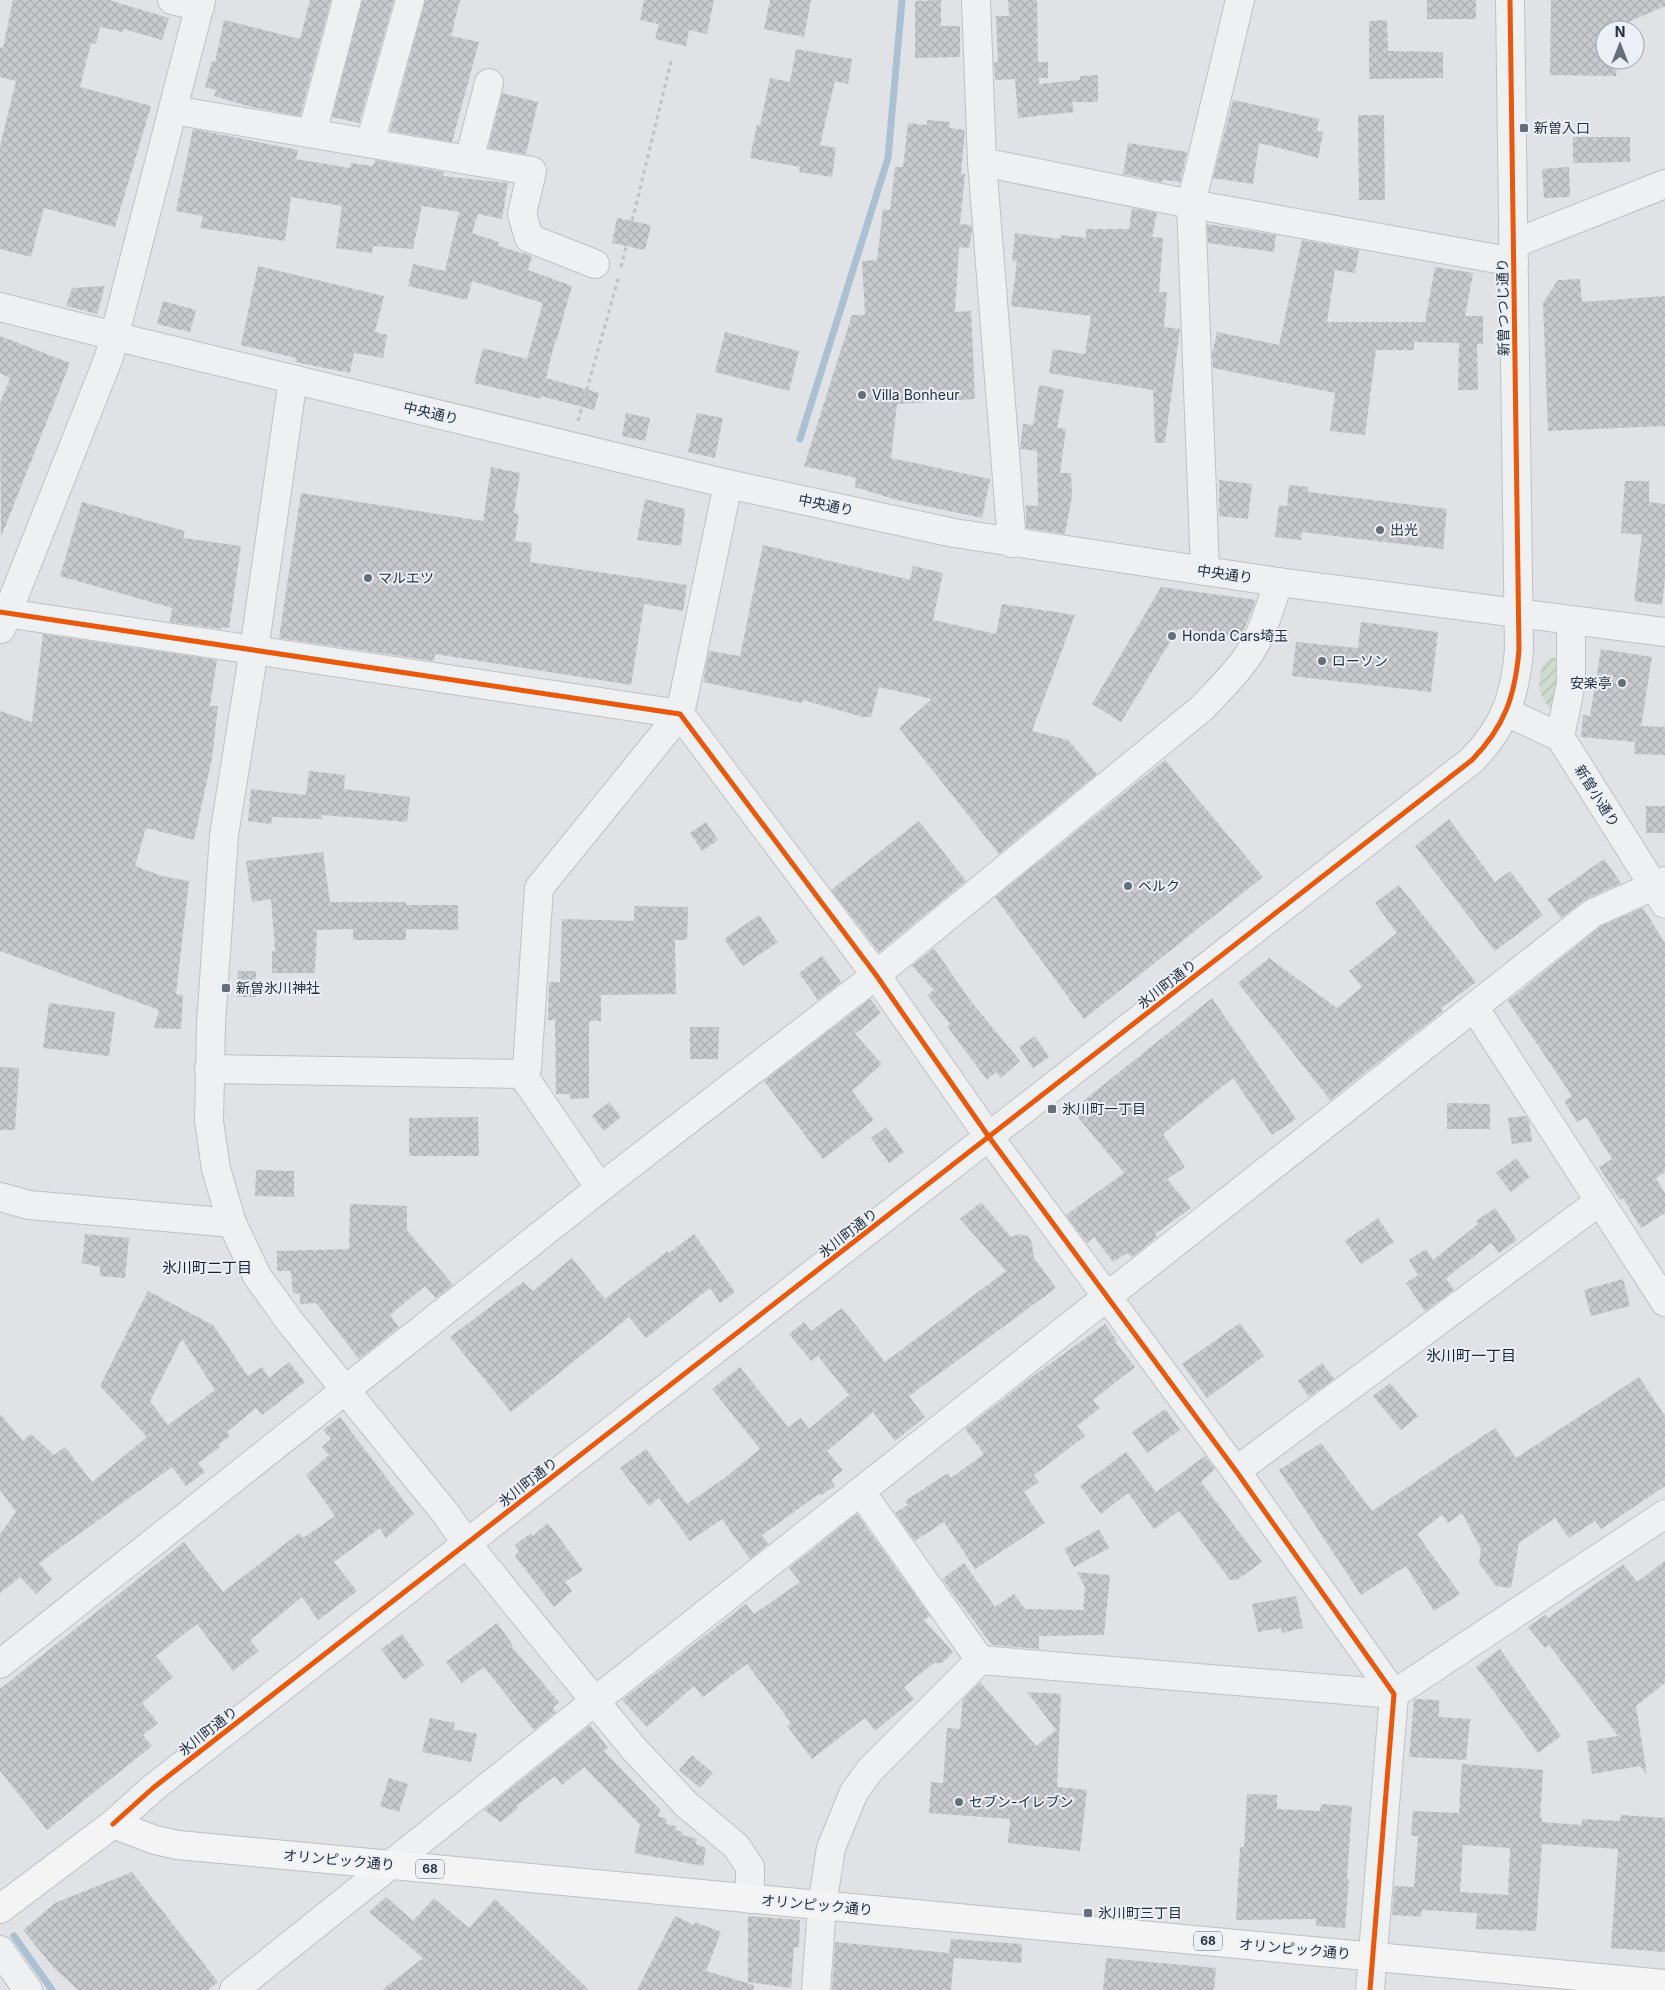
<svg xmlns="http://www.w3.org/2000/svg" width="1665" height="1990" viewBox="0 0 1665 1990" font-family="Inter,'Noto Sans JP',sans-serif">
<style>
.garden{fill:url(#garden-furrows)}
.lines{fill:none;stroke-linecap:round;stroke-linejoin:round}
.stream{stroke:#abc0d3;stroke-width:7}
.building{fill:url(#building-cross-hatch);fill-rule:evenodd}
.minor-casing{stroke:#bec0c3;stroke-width:30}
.major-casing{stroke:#bbbfc3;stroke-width:30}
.path{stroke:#bec1c5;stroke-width:3;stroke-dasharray:4 4;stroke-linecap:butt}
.minor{stroke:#eef0f2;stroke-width:28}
.major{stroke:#f4f4f5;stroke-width:28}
.cycleway-casing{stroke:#ecf0f6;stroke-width:8}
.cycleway{stroke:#e8590c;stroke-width:5}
.poi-dot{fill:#666e79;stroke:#ecf0f6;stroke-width:2}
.labels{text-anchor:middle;stroke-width:4;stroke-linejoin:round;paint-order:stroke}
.shield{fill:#ecf0f6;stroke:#616a76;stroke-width:1}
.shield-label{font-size:12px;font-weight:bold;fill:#25303f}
.poi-label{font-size:14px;fill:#25303f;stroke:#ecf0f6;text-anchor:start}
.street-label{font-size:14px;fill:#25303f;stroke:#ecf0f6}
.neighbourhood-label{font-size:15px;fill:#172130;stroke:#ecf0f6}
</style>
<defs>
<pattern id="garden-furrows" width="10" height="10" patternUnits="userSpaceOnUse" patternTransform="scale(1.25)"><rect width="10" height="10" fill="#d0dacf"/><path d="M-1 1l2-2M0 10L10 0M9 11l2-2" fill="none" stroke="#b2bbb3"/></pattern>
<pattern id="building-cross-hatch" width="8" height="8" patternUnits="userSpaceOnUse" patternTransform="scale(1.25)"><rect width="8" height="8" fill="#c8cacd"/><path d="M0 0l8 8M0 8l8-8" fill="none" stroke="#acaeb1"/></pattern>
</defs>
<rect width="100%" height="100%" fill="#e0e2e5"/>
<path class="garden" d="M 1550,658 L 1565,658 L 1555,712 C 1537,701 1533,671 1550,658 Z"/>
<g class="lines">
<g class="stream">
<polyline points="800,439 888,158 902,0"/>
<polyline points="14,1936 52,1990"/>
</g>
</g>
<g class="building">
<polygon points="13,0 109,0 169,18 162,40 124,29 123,32 100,27 96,44 91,43 80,87 151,106 115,227 44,208 31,257 0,249 0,146 16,81 0,77 0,47 3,48"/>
<polygon points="310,0 331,0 300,116 251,107 214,96 216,90 205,87 212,61 215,62 224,20 300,39"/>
<polygon points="362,0 394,0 359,123 332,117"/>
<polygon points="425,0 460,0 451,36 479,42 452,142 390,131"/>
<polygon points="644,0 714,0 707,34 689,30 686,46 655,39 659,24 640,20"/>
<polygon points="770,0 811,0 804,37 764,29"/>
<polygon points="941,0 941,26 960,26 960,57 915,58 915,1"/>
<polygon points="1008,0 1037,0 1038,62 1048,62 1048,78 1039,78 1039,84 1080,80 1080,76 1098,75 1098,102 1072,102 1074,112 1018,118 1015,79 995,80 994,62 998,62 996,16 1009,16"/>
<rect x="1427" y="0" width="49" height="19"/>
<polygon points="1551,0 1665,0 1665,6 1619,26 1619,30 1605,30 1605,60 1617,60 1616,76 1550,75"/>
<polygon points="1387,20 1388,51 1443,52 1443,78 1369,79 1369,21"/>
<polygon points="796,49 852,59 848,84 835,81 820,145 836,148 832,177 799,172 800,167 750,158 757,124 760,125 770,78 790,82"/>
<polygon points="502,93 538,102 526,154 488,148"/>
<polygon points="1233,100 1319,119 1317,131 1323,132 1318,158 1259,143 1253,184 1213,178"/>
<polygon points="1358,115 1384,115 1385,200 1359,200"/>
<polygon points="927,120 950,122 949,128 965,130 961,174 965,174 960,224 971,225 972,230 969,248 959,247 955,312 971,311 975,399 897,404 891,458 990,479 982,518 897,500 855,487 856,478 804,466 852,315 865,315 862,261 877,260 883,209 890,210 895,167 903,167 908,123 927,125"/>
<polygon points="193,129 298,150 296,159 350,168 351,163 373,166 375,160 444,172 443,176 508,183 502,219 478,214 472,233 499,242 498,246 532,256 528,270 572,286 556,342 555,341 546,378 599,393 594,410 541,396 541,399 474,383 483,348 527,359 543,303 472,281 467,300 408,286 413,264 445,271 459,212 422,206 413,249 373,246 372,253 336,248 342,206 291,197 285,241 200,228 203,216 176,211"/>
<polygon points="1573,137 1630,137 1630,162 1573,163"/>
<polygon points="1128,143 1187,152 1180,182 1163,180 1162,182 1123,174"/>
<polygon points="1569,167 1570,197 1544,198 1542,169"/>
<polygon points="1132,208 1157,213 1152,237 1163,238 1159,292 1167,292 1164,327 1180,329 1165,443 1155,443 1153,390 1049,373 1053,349 1085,354 1091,316 1011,306 1017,262 1012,261 1015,233 1061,239 1061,235 1086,238 1086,229 1129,229"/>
<polygon points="617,218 651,225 645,250 612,243"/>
<polygon points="1207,224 1276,235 1274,252 1208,243"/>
<polygon points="1302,240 1359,250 1355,273 1335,270 1327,322 1425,322 1435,267 1473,273 1465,316 1483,316 1483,344 1477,344 1478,390 1458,390 1459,343 1414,342 1414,350 1376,350 1365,435 1330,431 1335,393 1213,368 1212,354 1217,332 1279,345"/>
<polygon points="258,266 384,296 375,332 387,335 383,358 354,353 350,373 295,362 296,358 241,345"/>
<polygon points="1580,279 1582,302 1665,296 1665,426 1548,431 1543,303 1558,280"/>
<polygon points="105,286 97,314 66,306 72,288"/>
<polygon points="163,301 196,310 190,332 157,324"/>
<polygon points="725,332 799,351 789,391 715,372"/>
<polygon points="0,336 70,363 1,537 0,403 10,378 0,373"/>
<polygon points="1039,385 1064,390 1057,428 1066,429 1060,473 1071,473 1072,496 1065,534 1026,528 1026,505 1038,506 1037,451 1020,449 1023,424 1033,425"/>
<polygon points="626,413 650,418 645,441 622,436"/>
<polygon points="697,413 723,418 715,458 688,452"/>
<polygon points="491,467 520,473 514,513 519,514 515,541 532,543 530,562 687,585 683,611 644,604 631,685 435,654 434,661 279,638 301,493 483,521"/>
<polygon points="1219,480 1252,484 1248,519 1219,516"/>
<polygon points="1625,481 1649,481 1649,502 1665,504 1665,579 1662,605 1634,601 1642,535 1621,533"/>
<polygon points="1289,485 1308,487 1308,492 1447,509 1443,549 1302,532 1301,540 1275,537 1279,505 1287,506"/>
<polygon points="645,499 685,509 681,546 637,540"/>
<polygon points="82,502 185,531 183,538 241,546 229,628 222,627 221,629 170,622 172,608 60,576"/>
<polygon points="763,545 910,580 913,566 943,573 933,620 996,634 1002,604 1075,615 1032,731 1068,740 1097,774 999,854 899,728 932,699 879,687 871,717 863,717 803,700 802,703 703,682 709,651 740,656"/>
<polygon points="1161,587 1256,600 1241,637 1178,629 1121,722 1092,704"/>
<polygon points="1361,622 1438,632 1431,692 1292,676 1296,642 1358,648"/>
<polygon points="43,634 217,660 210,706 218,706 212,758 194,840 146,828 135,866 162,876 189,881 176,994 183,995 181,1029 154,1028 159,1010 0,951 0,711 32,722"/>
<polygon points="1601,649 1652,657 1641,726 1665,727 1665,755 1634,754 1635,742 1581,737 1583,715 1590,716"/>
<polygon points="1165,760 1263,877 1084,1019 995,897"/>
<polygon points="309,771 345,775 344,789 410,797 407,822 322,815 322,819 272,817 271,824 248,821 251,789 306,795"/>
<rect x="1646" y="806" width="19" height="27"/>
<polygon points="1449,819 1495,882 1510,871 1543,915 1495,951 1415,846"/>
<polygon points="919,821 966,881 879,952 831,890"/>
<polygon points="706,822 718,840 702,851 690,833"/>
<polygon points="323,852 330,902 406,902 406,905 458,905 458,930 406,929 406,940 353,940 353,929 317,930 315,973 272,973 272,951 275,951 271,899 252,902 246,861"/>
<polygon points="1604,859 1621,883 1586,899 1561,918 1547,899"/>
<polygon points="1399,885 1476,982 1441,1008 1443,1011 1330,1100 1238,983 1269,958 1337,1008 1362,987 1349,971 1397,933 1375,903"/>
<polygon points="634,906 688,907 687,940 675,940 676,994 601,995 601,1021 589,1021 589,1098 570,1099 569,1094 556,1094 555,1020 548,1020 549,982 560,982 562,919 634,921"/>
<polygon points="1643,908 1665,943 1665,1172 1656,1178 1665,1193 1665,1213 1641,1228 1623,1198 1620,1200 1599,1167 1612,1159 1586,1117 1577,1122 1564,1101 1572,1096 1508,1001 1601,926"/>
<polygon points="759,915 778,942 743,966 724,939"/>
<polygon points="934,948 969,999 1020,1061 1001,1078 996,1072 987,1080 947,1026 950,1024 927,995 934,990 912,966"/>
<polygon points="822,956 841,982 818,1000 799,973"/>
<polygon points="238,971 256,971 256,997 237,997"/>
<polygon points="1212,998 1296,1119 1272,1135 1233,1078 1163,1134 1185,1167 1167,1179 1191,1208 1155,1234 1157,1237 1132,1257 1127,1253 1113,1262 1094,1237 1087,1243 1066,1215 1124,1173 1072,1110"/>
<polygon points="870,999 881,1013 855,1034 882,1064 852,1091 874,1120 823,1159 764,1081"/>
<polygon points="49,1003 115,1012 109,1056 43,1048"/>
<polygon points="690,1027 719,1027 718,1059 690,1059"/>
<polygon points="1035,1036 1049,1057 1033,1068 1019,1047"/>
<polygon points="0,1067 19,1068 15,1130 0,1130"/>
<polygon points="609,1102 621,1117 604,1131 592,1116"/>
<polygon points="1447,1103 1490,1104 1490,1129 1447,1129"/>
<polygon points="1526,1116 1529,1121 1532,1141 1512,1144 1508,1118"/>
<polygon points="478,1117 479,1156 409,1156 409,1118"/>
<polygon points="886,1127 904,1152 889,1163 871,1138"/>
<polygon points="1516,1158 1530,1177 1511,1192 1496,1173"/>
<polygon points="256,1170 294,1171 294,1197 255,1196"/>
<polygon points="981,1202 1011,1237 1018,1234 1028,1236 1032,1243 1034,1258 1056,1288 909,1396 925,1417 895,1441 873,1412 827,1451 843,1470 831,1480 835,1486 821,1495 819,1494 762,1535 768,1544 750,1559 722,1519 690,1541 659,1498 649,1506 620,1468 646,1449 687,1504 726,1477 760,1449 712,1389 740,1367 788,1427 801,1418 809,1429 849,1395 818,1356 811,1361 789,1334 804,1322 811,1331 842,1308 885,1362 1006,1271 960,1219"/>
<polygon points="350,1204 407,1206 407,1230 453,1285 436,1298 425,1286 390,1315 399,1327 359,1359 316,1303 300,1304 300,1294 293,1293 291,1271 277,1271 277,1251 349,1249"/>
<polygon points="1495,1208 1517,1240 1499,1253 1491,1243 1446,1278 1454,1290 1425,1311 1406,1283 1418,1275 1409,1260 1426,1249 1433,1260 1478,1224 1476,1221"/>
<polygon points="1378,1218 1394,1242 1361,1264 1345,1241"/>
<polygon points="85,1234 129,1238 125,1278 100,1276 100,1267 82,1263"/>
<polygon points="694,1234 735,1292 720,1303 710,1288 646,1338 629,1317 511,1412 450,1337 523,1282 533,1291 572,1258 605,1299 668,1251 669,1253"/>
<polygon points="1623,1279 1630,1306 1591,1316 1584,1290"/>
<path d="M 148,1291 L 213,1325 L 248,1376 L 262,1367 L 269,1378 L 289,1362 L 305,1382 L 262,1415 L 256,1408 L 227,1432 L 230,1436 L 219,1444 L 220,1447 L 198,1463 L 205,1472 L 186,1486 L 172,1467 L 39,1563 L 52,1579 L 36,1594 L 20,1577 L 0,1593 L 0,1534 L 16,1512 L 0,1490 L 0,1414 L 23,1441 L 31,1434 L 54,1455 L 65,1447 L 92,1482 L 147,1437 L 100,1386 ZM 182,1339 L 215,1390 L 168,1425 L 150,1401 Z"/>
<polygon points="1240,1323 1264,1356 1207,1398 1182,1364"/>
<polygon points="1105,1324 1117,1341 1115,1342 1135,1367 1093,1400 1100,1408 1077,1426 1085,1436 1034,1475 1039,1482 1024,1492 1045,1523 975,1569 944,1522 915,1541 895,1513 908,1505 905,1501 948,1473 951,1478 984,1454 965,1429 1029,1379"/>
<polygon points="1322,1363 1334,1379 1309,1397 1298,1381"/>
<polygon points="1639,1377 1665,1416 1665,1486 1601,1529 1595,1521 1569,1538 1555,1518 1519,1543 1511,1588 1496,1586 1479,1563 1481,1549 1462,1513 1448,1523 1442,1515 1417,1534 1460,1594 1434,1611 1406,1566 1361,1595 1279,1470 1321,1443 1372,1511 1495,1428 1516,1458"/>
<polygon points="1390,1383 1418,1416 1401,1430 1373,1396"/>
<polygon points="1165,1409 1180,1430 1147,1453 1132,1432"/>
<polygon points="340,1417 414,1514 386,1538 380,1528 334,1562 357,1591 318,1620 302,1597 250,1640 259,1651 233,1671 197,1624 156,1656 173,1677 142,1703 158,1723 143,1735 152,1746 47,1830 0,1771 0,1689 184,1542 223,1592 299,1533 303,1538 335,1516 306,1475 329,1455 322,1447 331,1439 323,1430"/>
<polygon points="1126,1452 1156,1492 1205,1456 1215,1469 1201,1482 1262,1562 1237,1580 1230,1580 1179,1511 1154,1529 1128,1493 1101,1514 1080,1486"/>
<polygon points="857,1514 930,1616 924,1620 953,1652 942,1663 934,1663 904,1687 914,1699 875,1731 866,1719 862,1720 812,1759 787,1726 791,1723 747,1664 703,1697 694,1686 647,1727 622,1700 746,1604 754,1614 800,1582 789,1568"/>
<polygon points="548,1523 583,1570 565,1582 572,1591 554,1607 515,1556 519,1551 515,1545 531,1533 533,1536"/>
<polygon points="1099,1529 1109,1548 1074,1567 1064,1549"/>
<polygon points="1665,1561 1665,1683 1636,1706 1647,1775 1640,1766 1592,1774 1587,1741 1618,1736 1549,1645 1545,1648 1528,1627 1545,1615 1548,1618 1623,1564 1637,1582"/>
<polygon points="964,1563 995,1607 1014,1594 1025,1609 1083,1610 1085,1587 1077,1572 1110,1575 1104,1635 1039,1636 1039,1649 992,1645 942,1579"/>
<polygon points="1296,1596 1303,1628 1282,1633 1281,1628 1258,1632 1252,1604"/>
<polygon points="497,1623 513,1645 511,1646 559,1702 553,1708 556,1712 534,1730 484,1667 462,1683 446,1662"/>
<polygon points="402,1634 424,1665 404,1680 381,1649"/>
<polygon points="1500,1649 1561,1736 1538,1753 1476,1667"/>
<polygon points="980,1682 1036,1746 1056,1730 1027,1692 1061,1694 1057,1787 1087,1790 1080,1851 1008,1843 1010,1819 929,1813 931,1782 943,1783 947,1728 960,1729 963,1699"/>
<polygon points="1414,1699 1439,1700 1439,1717 1470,1719 1466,1760 1409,1757"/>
<polygon points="430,1718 455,1723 453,1729 477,1734 471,1762 422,1752"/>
<polygon points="590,1725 608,1748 604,1751 660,1810 658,1816 667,1819 666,1824 676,1826 676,1830 682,1832 682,1835 697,1839 696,1844 706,1848 703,1866 634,1853 640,1825 584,1767 562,1785 555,1776 516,1806 518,1808 501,1822 484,1810"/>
<polygon points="692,1755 713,1773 700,1788 679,1770"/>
<path d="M 1462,1764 L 1543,1770 L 1540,1818 L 1542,1818 L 1542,1822 L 1582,1825 L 1582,1819 L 1620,1821 L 1621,1815 L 1665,1818 L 1665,1952 L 1611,1948 L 1618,1849 L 1542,1844 L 1536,1931 L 1476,1929 L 1477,1913 L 1422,1910 L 1421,1917 L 1392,1915 L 1394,1886 L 1414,1887 L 1418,1836 L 1411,1836 L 1413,1811 L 1459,1813 ZM 1463,1845 L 1510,1848 L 1508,1895 L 1460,1892 Z"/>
<polygon points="389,1778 408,1784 399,1812 380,1806"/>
<polygon points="1247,1794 1277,1795 1277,1809 1320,1811 1321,1804 1352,1806 1347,1879 1349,1879 1345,1928 1316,1926 1316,1919 1236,1920 1240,1847 1244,1847"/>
<polygon points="132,1872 218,1982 208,1990 78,1990 53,1967 23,1930 55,1903"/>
<polygon points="386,1897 413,1921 434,1898 469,1928 495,1899 589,1990 382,1990 423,1958 369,1912"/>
<polygon points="675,1916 694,1925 695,1922 721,1932 706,1971 754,1985 754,1990 637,1990"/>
<polygon points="748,1916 800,1920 799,1947 794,1947 791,1988 748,1982"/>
<polygon points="951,1939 1022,1944 1021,1963 954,1958 951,1990 832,1990 835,1942 949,1953"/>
<polygon points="1106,1958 1216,1968 1214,1990 1103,1990"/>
</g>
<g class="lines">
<defs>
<g id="minor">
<polyline points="172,0 200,7"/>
<polyline points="976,0 982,162 1012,543"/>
<polyline points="173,110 532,171 522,214 529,238 595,264"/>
<polyline points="312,133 347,0"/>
<polyline points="370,143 410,0"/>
<polyline points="469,160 489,83"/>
<polyline points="982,162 1191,204 1514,262"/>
<polyline points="1513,244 1665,184"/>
<polyline points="0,307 138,342 728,484 954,533 1278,582 1665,632"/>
<polyline points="293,379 254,650 224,835 211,1024 209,1121 216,1169 232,1223 257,1276 291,1323 446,1514 467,1544 634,1749 687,1805 736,1846 750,1867 750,1899"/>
<polyline points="1205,571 1191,204 1240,0"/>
<polyline points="0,612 680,714 876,975 989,1137 1236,1471 1394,1694 1370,1990"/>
<polyline points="1,629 109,357 201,0"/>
<polyline points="1506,712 1560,737 1665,904"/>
<polyline points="1560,737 1571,683 1571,620"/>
<polyline points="1474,1007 1665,1302"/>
<polyline points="209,1069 522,1074 600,1188"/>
<polyline points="522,1074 527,1068 539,888 680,714 728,484"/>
<polyline points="0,1197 29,1205 232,1223"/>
<polyline points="1236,1471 1600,1201"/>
<polyline points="861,1492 980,1660"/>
<path d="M 0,1664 L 600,1188 L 876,975 L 1202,708 C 1219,690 1238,672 1251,651 C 1264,630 1271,605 1278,582"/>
<path d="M 113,1824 L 153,1788 L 1472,760 C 1505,726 1515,696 1519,650 L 1510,0"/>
<polyline points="0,1950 28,1990"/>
<polyline points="234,1990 595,1701 1593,913 1665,881"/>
<polyline points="816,1990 822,1906 831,1848 854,1792 870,1770 980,1660 1394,1694 1665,1514"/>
</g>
<polyline id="major" points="0,1909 113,1824 155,1840 178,1845 1665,1984"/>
</defs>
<use href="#minor" class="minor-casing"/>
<use href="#major" class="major-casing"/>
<g class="path">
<polyline points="621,267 672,57"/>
<polyline points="578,421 619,276"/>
</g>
<use href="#minor" class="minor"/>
<use href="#major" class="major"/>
<defs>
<g id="cycleway">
<polyline points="0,612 680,714 876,975 989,1137 1236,1471 1394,1694 1370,1990"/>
<path d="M 113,1824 L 153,1788 L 1472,760 C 1505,726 1515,696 1519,650 L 1510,0"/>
</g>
</defs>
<use href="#cycleway" class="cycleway-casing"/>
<use href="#cycleway" class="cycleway"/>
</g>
<g class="poi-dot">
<rect x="1519" y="123" width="10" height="10" rx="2.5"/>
<circle cx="862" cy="395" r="5"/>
<circle cx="1380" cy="530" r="5"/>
<circle cx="368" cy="578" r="5"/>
<circle cx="1172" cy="636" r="5"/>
<circle cx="1322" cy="661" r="5"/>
<circle cx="1622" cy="683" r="5"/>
<circle cx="1128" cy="886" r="5"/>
<rect x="221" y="983" width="10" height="10" rx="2.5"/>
<rect x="1047" y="1104" width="10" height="10" rx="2.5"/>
<circle cx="959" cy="1802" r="5"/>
<rect x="1083" y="1908" width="10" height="10" rx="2.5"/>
</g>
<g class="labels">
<g class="shield">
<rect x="416" y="1859.5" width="28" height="19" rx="4"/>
<rect x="1194" y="1931.5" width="28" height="19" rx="4"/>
</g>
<g class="shield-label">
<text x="430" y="1873">68</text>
<text x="1208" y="1945">68</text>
</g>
<g class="poi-label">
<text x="1534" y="133">新曽入口</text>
<text x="872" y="400">Villa Bonheur</text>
<text x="1390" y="535">出光</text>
<text x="378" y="583">マルエツ</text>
<text x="1182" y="641">Honda Cars埼玉</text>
<text x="1332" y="666">ローソン</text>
<text x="1612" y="688" text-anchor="end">安楽亭</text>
<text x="1138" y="891">ベルク</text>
<text x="236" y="993">新曽氷川神社</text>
<text x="1062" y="1114">氷川町一丁目</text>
<text x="969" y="1807">セブン-イレブン</text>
<text x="1098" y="1918">氷川町三丁目</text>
</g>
<g class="street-label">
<text transform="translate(1503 307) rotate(-91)" y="5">新曽つつじ通り</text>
<text transform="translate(431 413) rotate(13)" y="5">中央通り</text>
<text transform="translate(826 505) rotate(12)" y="5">中央通り</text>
<text transform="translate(1225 574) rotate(8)" y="5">中央通り</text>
<text transform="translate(1597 796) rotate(58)" y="5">新曽小通り</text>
<text transform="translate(1167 984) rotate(-38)" y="5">氷川町通り</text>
<text transform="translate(848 1233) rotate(-38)" y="5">氷川町通り</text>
<text transform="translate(528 1482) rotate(-38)" y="5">氷川町通り</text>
<text transform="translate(208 1731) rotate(-38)" y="5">氷川町通り</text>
<text transform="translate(339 1860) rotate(5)" y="5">オリンピック通り</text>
<text transform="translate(817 1905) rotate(5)" y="5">オリンピック通り</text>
<text transform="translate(1295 1949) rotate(5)" y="5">オリンピック通り</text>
</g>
<g class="neighbourhood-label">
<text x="207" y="1273">氷川町二丁目</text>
<text x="1471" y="1361">氷川町一丁目</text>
</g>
</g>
<g transform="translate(1620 45)"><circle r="24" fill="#ecf0f6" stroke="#9ca3ad"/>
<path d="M0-4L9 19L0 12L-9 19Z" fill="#666e79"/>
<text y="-8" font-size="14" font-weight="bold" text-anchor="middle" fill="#25303f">N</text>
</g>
</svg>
